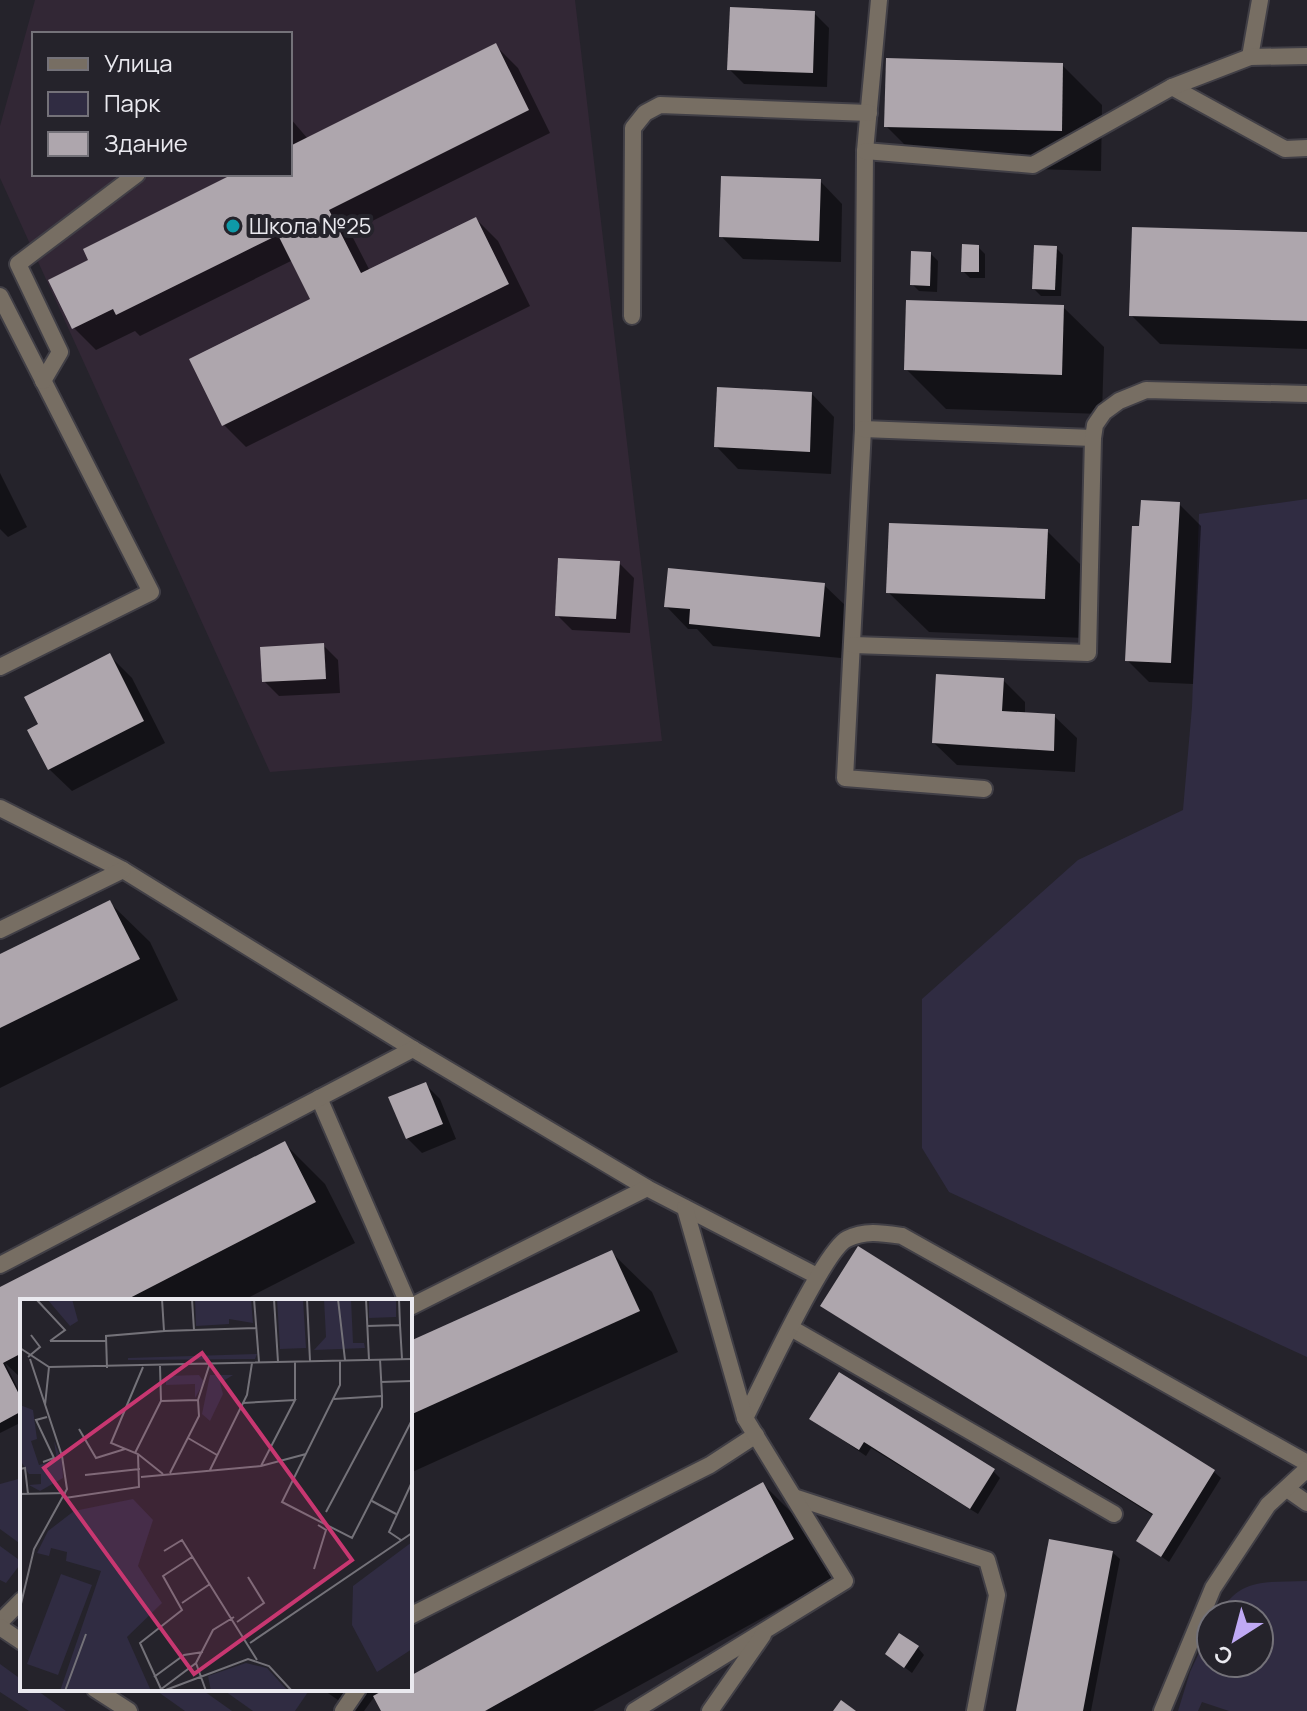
<svg xmlns="http://www.w3.org/2000/svg" width="1307" height="1711" viewBox="0 0 1307 1711" font-family="Manrope,sans-serif">
<style>
.education{fill:#322735;fill-rule:evenodd}
.green{fill:#302c42}
.shadow{fill:#0007}
.building{fill:#aea6ad}
.lines{fill:none;stroke-linecap:round;stroke-linejoin:round}
.service-casing{stroke:#413f46;stroke-width:20}
.minor-casing{stroke:#413f46;stroke-width:20}
.service{stroke:#776e63;stroke-width:16}
.minor{stroke:#776e63;stroke-width:16}
.culture-dot{fill:#0f9aa8;stroke:#25232b;stroke-width:3}
.labels{text-anchor:middle;stroke-width:8;stroke-linejoin:round;paint-order:stroke}
.poi-label{font-size:22px;fill:#eae9ef;stroke:#25232b;text-anchor:start}
.inset-road{fill:none;stroke:#747279;stroke-width:2}
.view{fill:#c83771;fill-opacity:0.15;stroke:#c83771;stroke-width:4}
.inset-edge{fill:none;stroke:#eae9ef;stroke-width:4}
</style>
<rect width="100%" height="100%" fill="#25232b"/>
<path class="education" d="M 35,0 L 575,0 L 662,741 L 270,772 L 0,178 L 0,126 ZM 34,34 L 290,34 L 290,174 L 34,174 Z"/>
<g class="green">
<polygon points="1307,499 1307,1357 949,1192 922,1148 922,999 1078,860 1183,810 1192,707 1199,514"/>
<polygon points="22,1478 22,1545 0,1529 0,1484"/>
<polygon points="0,1546 22,1562 6,1583 0,1580"/>
<path d="M 1307,1581 L 1307,1711 L 1229,1711 L 1202,1702 L 1198,1711 L 1178,1711 L 1190,1672 L 1211,1627 L 1211,1663 L 1259,1663 L 1259,1615 L 1218,1615 C 1241,1576 1266,1583 1307,1581 Z"/>
<polygon points="0,1664 22,1680 22,1689 35,1689 66,1711 29,1711 0,1692"/>
<polygon points="154,1689 201,1689 232,1711 185,1711"/>
<polygon points="222,1689 310,1689 295,1711 253,1711"/>
</g>
<g class="shadow">
<polygon points="814,13 829,28 827,87 744,84 729,69"/>
<polygon points="496,46 518,68 550,133 350,232 370,271 476,219 498,241 530,306 246,447 224,425 313,300 293,260 140,336 135,331 96,350 74,328 91,261 238,174 290,174 290,118 308,139"/>
<polygon points="1062,65 1102,105 1101,171 926,166 886,126"/>
<polygon points="820,181 842,204 841,262 743,259 721,236"/>
<polygon points="1307,234 1307,349 1160,344 1131,315"/>
<polygon points="978,247 985,254 985,278 970,278 963,271"/>
<polygon points="1056,248 1063,255 1061,296 1041,296 1034,289"/>
<polygon points="931,254 938,261 937,292 919,291 912,284"/>
<polygon points="1063,307 1104,347 1102,414 946,409 906,369"/>
<polygon points="812,394 834,417 831,474 738,469 716,446"/>
<polygon points="0,473 27,527 8,537 0,529"/>
<polygon points="1179,504 1201,526 1193,684 1149,682 1127,660 1141,529"/>
<polygon points="1047,531 1087,571 1085,638 929,632 888,592"/>
<polygon points="619,563 634,578 630,633 572,630 557,615"/>
<polygon points="824,585 847,607 841,658 713,646 697,629 688,629 666,606"/>
<polygon points="323,645 338,660 340,693 279,696 264,681"/>
<polygon points="110,656 132,678 165,743 72,791 49,769"/>
<polygon points="1003,680 1025,702 1025,714 1054,716 1077,738 1075,772 957,765 934,743"/>
<polygon points="109,902 150,942 178,1000 0,1088 0,956"/>
<polygon points="425,1084 440,1099 456,1139 422,1153 407,1138"/>
<polygon points="284,1143 325,1184 355,1243 242,1301 22,1301 22,1379 5,1363 22,1397 22,1422 0,1433 0,1289"/>
<polygon points="859,1248 1214,1472 1221,1478 1169,1562 1139,1541 1154,1516 830,1312 823,1305"/>
<polygon points="611,1252 652,1292 678,1352 410,1473 410,1343"/>
<polygon points="812,1419 993,1471 1000,1478 978,1514 871,1448 866,1456"/>
<polygon points="763,1484 803,1524 833,1579 593,1711 488,1711 484,1707 485,1711 383,1711 390,1689 410,1689 410,1678"/>
<polygon points="1112,1552 1120,1559 1091,1711 1018,1711"/>
<polygon points="918,1648 924,1655 912,1673 887,1654"/>
<polygon points="322,1689 380,1689 364,1711 354,1711"/>
</g>
<g class="building">
<polygon points="730,7 815,11 813,73 727,70"/>
<polygon points="496,43 529,110 329,210 361,273 476,217 509,284 222,426 189,359 310,299 278,235 116,315 113,309 72,329 48,280 88,260 83,249 233,174 290,174 290,146"/>
<polygon points="886,58 1063,63 1062,131 884,127"/>
<polygon points="721,176 821,179 819,241 719,237"/>
<polygon points="1132,227 1307,232 1307,321 1129,316"/>
<polygon points="962,244 979,245 979,272 961,272"/>
<polygon points="1034,245 1057,246 1055,290 1032,289"/>
<polygon points="911,251 931,252 930,286 910,285"/>
<polygon points="906,300 1064,305 1062,375 904,370"/>
<polygon points="717,387 812,392 810,452 714,447"/>
<polygon points="1141,500 1180,502 1171,663 1125,661 1132,526 1139,526"/>
<polygon points="889,523 1048,529 1045,599 886,593"/>
<polygon points="558,558 620,561 616,619 555,616"/>
<polygon points="668,568 825,583 820,637 689,624 690,609 664,607"/>
<polygon points="324,643 326,679 262,682 260,647"/>
<polygon points="110,653 144,721 48,770 27,730 38,724 24,697"/>
<polygon points="936,674 1004,678 1002,711 1055,714 1054,751 932,743"/>
<polygon points="110,900 140,959 0,1028 0,954"/>
<polygon points="426,1082 443,1124 406,1139 388,1097"/>
<polygon points="285,1141 316,1202 124,1301 22,1301 22,1353 3,1363 22,1400 22,1411 0,1423 0,1287"/>
<polygon points="858,1246 1215,1470 1161,1557 1136,1541 1153,1514 820,1306"/>
<polygon points="612,1250 640,1311 410,1415 410,1341"/>
<polygon points="839,1372 995,1469 970,1509 864,1442 859,1450 809,1419"/>
<polygon points="763,1482 794,1539 485,1711 381,1711 373,1696 386,1689 410,1689 410,1676"/>
<polygon points="1049,1539 1113,1551 1083,1711 1016,1711"/>
<polygon points="899,1633 919,1646 904,1668 885,1654"/>
<polygon points="841,1700 856,1711 833,1711"/>
</g>
<g class="lines">
<defs>
<g id="service">
<polyline points="879,0 865,151 863,429 845,778 984,789"/>
<polyline points="1250,57 1260,0"/>
<polyline points="1172,87 1285,149 1307,148"/>
<polyline points="0,296 151,592 0,667"/>
<polyline points="632,316 633,128 645,113 660,105 869,113"/>
<polyline points="43,381 60,352 18,264 137,174"/>
<polyline points="863,429 1093,438"/>
<polyline points="853,645 1088,653 1093,438 1095,425 1104,412 1119,401 1146,390 1307,394"/>
<polyline points="0,808 123,870 413,1049 647,1188 817,1276"/>
<polyline points="0,930 123,870"/>
<polyline points="319,1098 407,1301"/>
<polyline points="0,1265 413,1049"/>
<polyline points="410,1307 647,1188"/>
<polyline points="791,1328 1114,1514"/>
<path d="M 745,1418 C 761,1387 824,1250 847,1239 C 865,1230 882,1233 902,1236 L 1307,1463"/>
<polyline points="1287,1489 1307,1503"/>
<polyline points="794,1497 987,1560 997,1595 975,1711"/>
<polyline points="410,1616 710,1465 756,1435"/>
<polyline points="0,1622 22,1600"/>
<polyline points="343,1711 358,1689"/>
<polyline points="634,1711 845,1581 745,1418 685,1208"/>
<polyline points="710,1711 763,1635"/>
</g>
<g id="minor">
<polyline points="865,151 1033,165 1172,87 1250,57 1307,56"/>
<polyline points="0,1627 22,1642"/>
<polyline points="95,1689 129,1711"/>
<polyline points="1162,1711 1213,1588 1268,1505 1307,1469"/>
</g>
</defs>
<use href="#service" class="service-casing"/>
<use href="#minor" class="minor-casing"/>
<use href="#service" class="service"/>
<use href="#minor" class="minor"/>
</g>
<circle class="culture-dot" cx="233" cy="226" r="8"/>
<g class="labels">
<g class="poi-label">
<text x="249" y="234">Школа №25</text>
</g>
</g>
<g transform="translate(20 1299)">
<rect width="392" height="392" fill="#25232b"/>
<path d="M 27,0 L 52,0 L 58,22 L 50,27 ZM 175,0 L 231,0 L 233,24 L 209,20 L 209,25 L 176,27 ZM 257,0 L 283,0 L 286,49 L 260,50 ZM 304,0 L 331,0 L 333,44 L 344,44 L 345,49 L 294,51 L 306,38 ZM 349,0 L 376,0 L 376,18 L 349,19 ZM 237,55 L 235,60 L 108,61 L 108,59 ZM 179,76 L 184,83 L 175,99 L 175,85 L 146,86 L 146,77 ZM 190,76 L 213,76 L 200,84 L 203,95 L 190,122 L 182,115 ZM 0,106 L 13,111 L 17,140 L 11,142 L 19,166 L 37,161 L 34,142 L 42,163 L 43,179 L 20,192 L 9,186 L 21,185 L 21,175 L 9,175 L 0,161 ZM 113,200 L 133,221 L 118,267 L 142,304 L 107,338 L 131,392 L 40,392 L 81,272 L 46,262 L 47,253 L 31,249 L 29,257 L 17,254 L 28,232 L 54,212 ZM 392,243 L 392,350 L 357,373 L 332,326 L 333,287 ZM 41,275 L 72,286 L 38,376 L 7,365 ZM 226,364 L 247,369 L 268,392 L 191,392 L 188,377 Z" fill="#302c42"/>
<path class="inset-road" d="M 16,0 L 45,31 L 30,42M 172,0 L 174,31 L 236,29M 234,0 L 239,63M 254,0 L 258,63M 287,0 L 290,62M 318,0 L 325,61M 346,0 L 349,61M 379,0 L 380,26M 347,27 L 380,26 L 382,60M 144,32 L 174,31M 30,42 L 87,42M 0,49 L 29,68 L 392,60M 8,58 L 20,48 L 11,36M 360,60 L 362,97M 320,62 L 320,86 L 262,203 L 332,239 L 392,121M 275,63 L 275,101M 123,68 L 91,144 L 118,155 L 143,175M 87,69 L 86,37 L 144,32 L 142,0M 361,83 L 392,82M 141,102 L 178,101 L 190,64M 223,104 L 275,101 L 241,167M 25,106 L 29,68M 59,130 L 76,159 L 105,150M 168,139 L 197,156M 115,154 L 141,102 L 140,67M 23,163 L 34,159 L 16,121 L 27,118M 0,170 L 5,169 L 8,195M 190,171 L 227,96 L 232,64M 150,174 L 179,117 L 178,101M 65,176 L 120,170M 121,178 L 241,167 L 286,155M 0,195 L 46,194M 45,199 L 119,188 L 118,155M 352,202 L 376,215M 306,213 L 362,108 L 362,97 L 314,100M 381,241 L 369,233 L 392,183M 144,252 L 162,241 L 237,361M 294,270 L 306,231 L 298,226M 162,304 L 190,285M 0,309 L 14,250 L 47,190 L 42,157 L 10,60M 217,323 L 244,304 L 228,278M 230,344 L 392,234M 176,364 L 186,392M 134,378 L 164,356 L 183,353M 141,390 L 120,344 L 162,311 L 143,277 L 172,258M 140,391 L 176,364 L 193,331 L 214,318M 45,392 L 66,335M 143,392 L 228,360 L 249,367 L 272,392"/>
<path class="view" d="M 182,54 L 332,261 L 174,375 L 24,169 Z"/>
<rect width="392" height="392" class="inset-edge"/>
</g>
<rect x="32" y="32" width="260" height="144" fill="#25232b" stroke="#747279" stroke-width="2"/>
<rect x="48" y="58" width="40" height="12" fill="#776e63" stroke="#747279" stroke-width="2"/>
<text x="104" y="72" font-size="24" fill="#eae9ef">Улица</text>
<rect x="48" y="92" width="40" height="24" fill="#302c42" stroke="#747279" stroke-width="2"/>
<text x="104" y="112" font-size="24" fill="#eae9ef">Парк</text>
<rect x="48" y="132" width="40" height="24" fill="#aea6ad" stroke="#747279" stroke-width="2"/>
<text x="104" y="152" font-size="24" fill="#eae9ef">Здание</text>
<g transform="translate(1235 1639) rotate(216)"><circle r="38" fill="#25232b" stroke="#747279" stroke-width="2"/>
<path d="M0-6L14 30L0 20L-14 30Z" fill="#bfa9f4"/>
<text y="-12" font-size="22" font-weight="bold" text-anchor="middle" fill="#eae9ef">С</text>
</g>
</svg>
